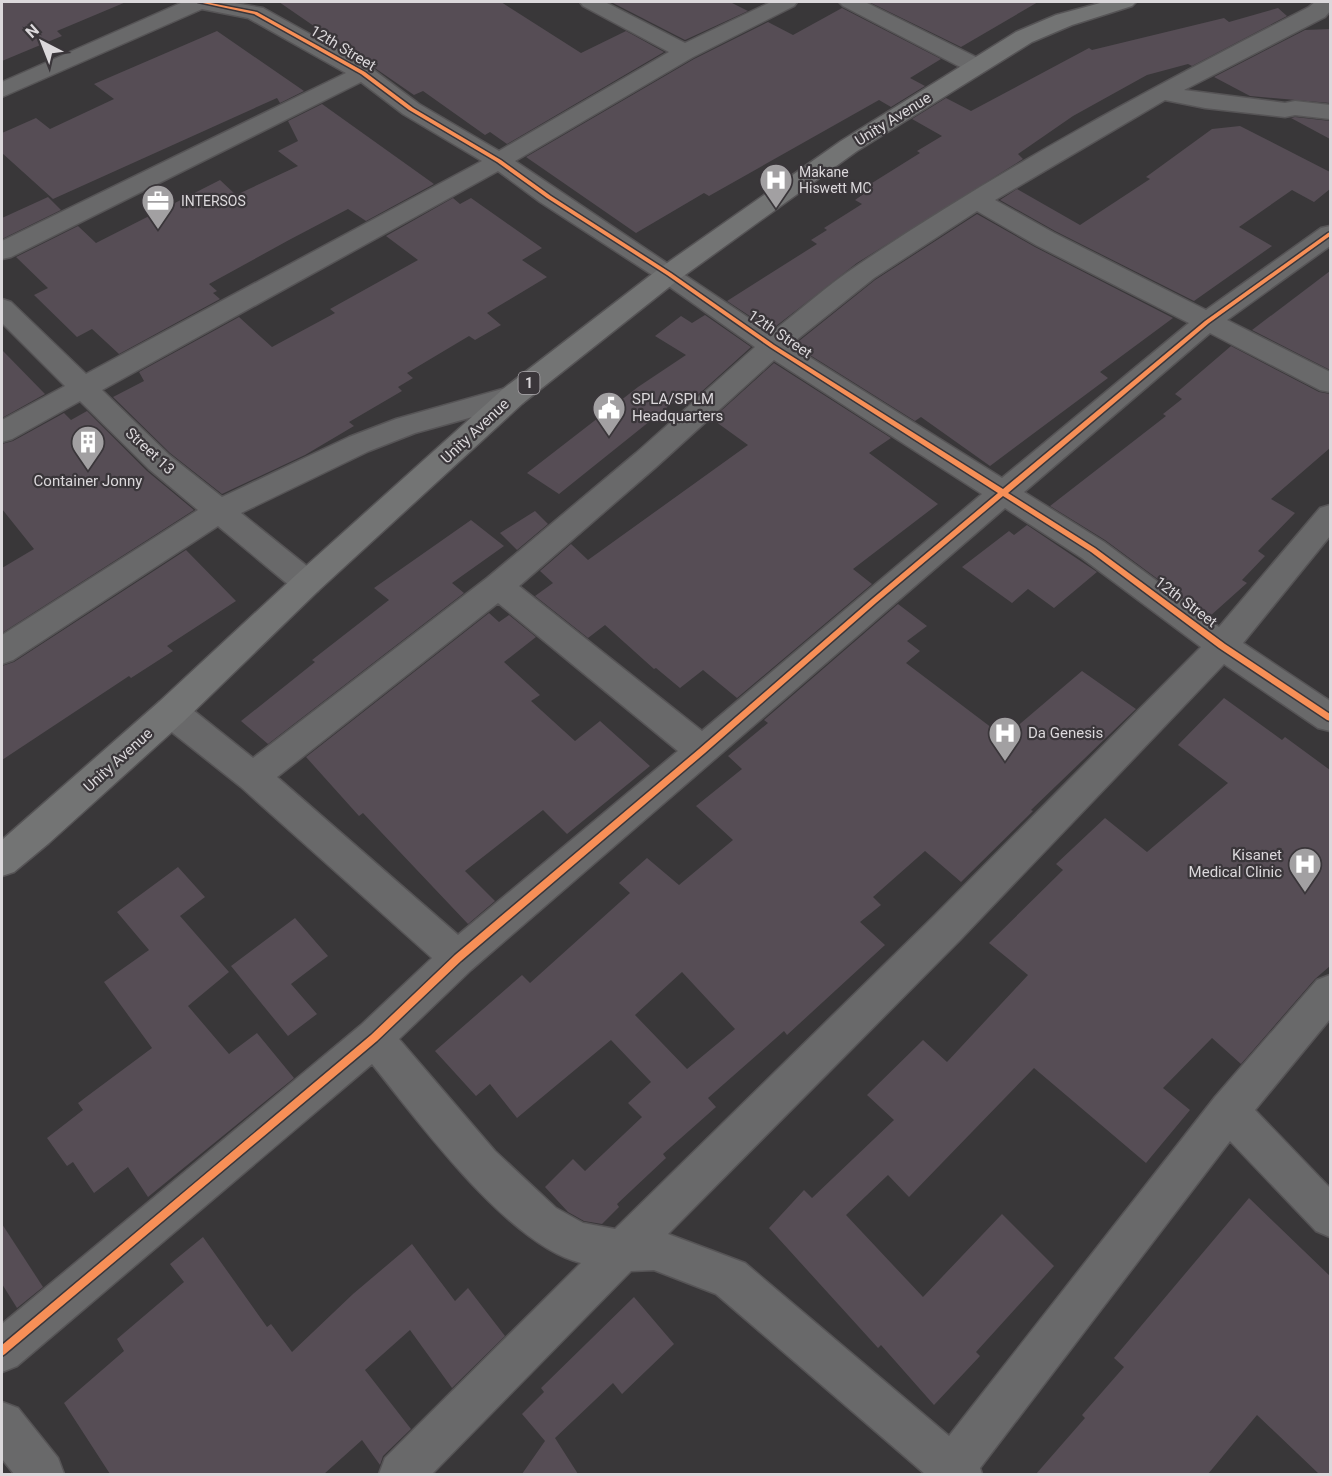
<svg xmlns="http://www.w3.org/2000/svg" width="1332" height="1476" viewBox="0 0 1332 1476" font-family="Roboto,sans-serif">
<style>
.building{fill:#564d55;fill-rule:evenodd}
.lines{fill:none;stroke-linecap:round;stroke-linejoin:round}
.minor-casing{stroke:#565456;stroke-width:3}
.major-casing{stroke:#565456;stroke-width:3}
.minor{fill:#69696a;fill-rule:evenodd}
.major{fill:#737474;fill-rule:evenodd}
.cycleway-casing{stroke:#3a363a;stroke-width:3}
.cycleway{fill:#f78f57;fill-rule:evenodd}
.labels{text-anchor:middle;stroke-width:4.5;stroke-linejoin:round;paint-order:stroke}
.far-poi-label{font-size:14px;fill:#dbd8db;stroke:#3a363a;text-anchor:start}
.shield{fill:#3a363a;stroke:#aba7ab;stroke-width:1.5}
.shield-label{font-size:14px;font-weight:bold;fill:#dbd8db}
.street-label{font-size:15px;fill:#dbd8db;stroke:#3a363a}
.poi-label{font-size:15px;fill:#dbd8db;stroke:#3a363a;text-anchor:start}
</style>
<rect width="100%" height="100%" fill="#393739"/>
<g class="building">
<polygon points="2,2 126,2 57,31 62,36 2,61"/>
<polygon points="279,2 501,2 581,53 626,31 664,52 507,144 490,132 485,135 423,91 414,95"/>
<polygon points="611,2 730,2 748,11 685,40"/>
<polygon points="869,2 1038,2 961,47"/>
<polygon points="842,8 941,59 910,78 925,86 891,107 879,100 709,196 704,193 636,233 526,157 694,59 768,22 793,35"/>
<polygon points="1278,8 1287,16 1192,66 1188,64 1147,75 1073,116 1018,154 1023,159 857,263 771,330 727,301 817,244 811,240 827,230 824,228 862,204 855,200 868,191 864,188 920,153 917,151 942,136 912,119 946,98 971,111 1089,48 1092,50 1224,18 1229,22"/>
<polygon points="1330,29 1330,103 1250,96 1214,77 1305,30"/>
<polygon points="217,31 304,91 280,103 277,98 53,199 2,153 2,133 36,118 50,129 114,99 94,84"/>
<polygon points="322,104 434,184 366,221 348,209 289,240 209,284 217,291 213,293 220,299 119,354 92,329 77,337 34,295 48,288 16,257 78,226 96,243 220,180 236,195 298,166 278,151 298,141 288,121"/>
<polygon points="1295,117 1330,121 1330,139 1291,118"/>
<polygon points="1240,126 1330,172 1330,189 1314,202 1292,190 1239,227 1272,246 1194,301 1055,231 1000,200 1017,189 1080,225 1150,179 1146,177 1212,129"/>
<polygon points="48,197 61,210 2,239 2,218"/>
<polygon points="453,198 460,204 471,198 542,248 522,260 547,277 487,313 501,325 475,340 469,336 407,373 413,378 398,387 402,391 349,422 354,426 305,455 222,494 170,453 113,397 144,381 139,372 239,317 272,347 335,313 330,309 418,260 386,236"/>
<polygon points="977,214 1035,247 1173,318 1100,372 1108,378 990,466 921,417 915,421 794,345 875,280"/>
<polygon points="1330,271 1330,370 1252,330"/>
<polygon points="705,315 751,347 689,403 680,397 559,494 527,473 638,387 686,355 655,336 681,316 692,323"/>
<polygon points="1231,346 1319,392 1330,394 1330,448 1271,499 1295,513 1258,551 1265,556 1242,580 1247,583 1209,617 1105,540 1050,506 1166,416 1163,414 1182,399 1175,394"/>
<polygon points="2,350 45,394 2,418"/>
<polygon points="774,363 891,438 869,453 938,504 853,569 872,584 737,698 703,670 680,688 656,668 654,669 605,625 588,638 535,596 553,583 540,571 571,544 588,560 748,445 712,419"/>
<polygon points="87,411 147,471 194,510 2,633 2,568 34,549 2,509 2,444 13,441 64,413 71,420"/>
<polygon points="535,511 548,524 517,550 500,533"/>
<polygon points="471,520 504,546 452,583 464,593 268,744 241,721 315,662 312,660 389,600 374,588"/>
<polygon points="1027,525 1097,572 1054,608 1028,589 1012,603 962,567 1009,531 1014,535"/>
<polygon points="186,550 236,601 167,646 173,651 131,678 129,676 2,760 2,666 14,662"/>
<path d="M 898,604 L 927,626 L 907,641 L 920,651 L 906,663 L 996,731 L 998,729 L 1007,735 L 1082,671 L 1136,709 L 1031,810 L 1033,811 L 961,882 L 925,851 L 873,897 L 881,905 L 860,922 L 885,945 L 787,1035 L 784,1031 L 708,1098 L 716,1107 L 663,1154 L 666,1158 L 617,1204 L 619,1207 L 602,1224 L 584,1221 L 568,1212 L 545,1187 L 573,1159 L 585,1171 L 642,1117 L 628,1103 L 651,1082 L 611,1040 L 517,1118 L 490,1084 L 476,1096 L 435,1051 L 522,975 L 530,983 L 630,893 L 619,883 L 647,858 L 679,885 L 733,840 L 696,806 L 742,769 L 728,756 L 768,723 L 764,720 ZM 682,972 L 735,1029 L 687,1069 L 635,1015 Z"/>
<polygon points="489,613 499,622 509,615 536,637 504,662 540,695 531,701 575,741 600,721 650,766 567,834 543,810 465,871 495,901 468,924 363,813 359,816 306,757"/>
<polygon points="1224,698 1282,740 1285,737 1330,770 1330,966 1315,979 1241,1064 1212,1038 1163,1088 1190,1110 1146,1163 1034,1068 909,1197 888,1175 846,1215 923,1297 1002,1214 1054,1266 976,1352 980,1356 934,1405 881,1345 878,1348 769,1228 804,1190 812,1198 894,1120 867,1095 923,1040 947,1062 1028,975 989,943 1063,870 1056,864 1105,818 1147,852 1228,783 1178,745"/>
<polygon points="178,867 205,897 180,916 229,972 188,1006 229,1054 257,1033 294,1078 148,1197 128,1167 94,1193 73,1162 67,1166 47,1138 83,1110 78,1103 152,1048 104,982 149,950 117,912"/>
<polygon points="295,918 328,956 291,984 317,1014 288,1036 231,966"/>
<polygon points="1249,1198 1330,1276 1330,1474 1319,1474 1257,1415 1208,1474 1036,1474 1085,1418 1082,1415 1124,1367 1114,1358"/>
<polygon points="2,1224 43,1287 17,1308 2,1284"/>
<polygon points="203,1237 267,1327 271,1324 292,1352 353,1294 412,1244 455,1301 468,1288 505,1336 452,1388 410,1330 365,1370 411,1429 383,1456 380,1465 362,1440 324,1474 110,1474 64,1403 124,1351 117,1339 184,1282 170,1264"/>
<polygon points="634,1297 674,1344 622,1394 613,1383 555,1438 578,1474 522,1474 545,1441 522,1414 544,1392 541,1388"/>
</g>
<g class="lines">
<defs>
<g id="minor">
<path d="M 183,2 L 229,2 L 263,8 L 371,68 L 419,104 L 499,151 L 669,52 L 583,6 L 580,2 L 605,2 L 685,43 L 771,2 L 797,2 L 794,6 L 693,57 L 515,161 L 771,333 C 800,310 828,285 858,265 C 1001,168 1155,86 1309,7 L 1315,2 L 1330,2 L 1330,11 L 1325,17 L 1184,90 L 1285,103 L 1295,101 L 1330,105 L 1330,119 L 1295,115 L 1285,117 L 1205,108 L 1165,100 L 995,200 L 1054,233 L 1206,310 L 1321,228 L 1330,226 L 1330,246 L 1227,320 L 1330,372 L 1330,392 L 1320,390 L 1210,333 L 1024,492 L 1104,542 L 1219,627 L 1320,508 L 1330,505 L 1330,536 L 1243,643 L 1330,701 L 1330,731 L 1318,728 L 1224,664 L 960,940 L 668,1234 L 745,1263 L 949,1436 L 1215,1097 L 1317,980 L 1330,975 L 1330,1019 L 1255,1110 L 1330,1188 L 1330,1237 L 1316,1231 L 1230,1141 L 980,1468 L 982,1474 L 925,1474 L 716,1294 L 654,1270 L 631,1271 L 432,1474 L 379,1474 L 385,1458 L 581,1263 C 508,1245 419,1122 372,1064 L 17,1366 L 2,1372 L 2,1324 L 361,1025 L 432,958 L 241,787 L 159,722 L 155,712 L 159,702 L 171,699 L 183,702 L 253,758 L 487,578 L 636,453 L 755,347 L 660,280 L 540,202 L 498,171 L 102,390 L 169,455 L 222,497 L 349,437 L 396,419 L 513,386 L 523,389 L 527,396 L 523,403 L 415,433 L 369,451 L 241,513 L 318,575 L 322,583 L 318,591 L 307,595 L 296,591 L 218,526 L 13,660 L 2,664 L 2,635 L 198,510 L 149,469 L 80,401 L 12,439 L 2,442 L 2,420 L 65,386 L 2,323 L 2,299 L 11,302 L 86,374 L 482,161 L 403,114 L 361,82 L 11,257 L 2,259 L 2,241 L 346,73 L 248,18 L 202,9 L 2,97 L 2,82 ZM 977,211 L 1036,245 L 1189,323 L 1002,478 L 790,345 L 874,278 ZM 774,360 L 982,494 L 702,731 L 519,586 L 656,467 ZM 1005,508 L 1082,558 L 1201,647 L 934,916 L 615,1229 L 583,1223 L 556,1208 L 495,1151 L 399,1039 L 471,970 ZM 498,603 L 678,751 L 458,935 L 277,777 Z"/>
<polygon points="839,2 865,2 984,61 987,66 984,71 976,73 968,71 843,6"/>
<polygon points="2,1402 18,1408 58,1458 64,1474 14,1474 2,1459"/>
</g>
<polygon id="major" points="1104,2 1136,2 1132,6 1072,25 1032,42 857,151 678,280 523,403 318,591 183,722 49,843 14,872 2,876 2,840 159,702 296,575 503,389 660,268 841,141 1016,32 1056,15"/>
</defs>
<use href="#minor" class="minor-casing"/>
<use href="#major" class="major-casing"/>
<use href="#minor" class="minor"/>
<use href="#major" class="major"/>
<defs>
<polygon id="cycleway" points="198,2 205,2 257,12 365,72 413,108 501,160 551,196 671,273 774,345 1003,489 1205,321 1328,233 1330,232 1330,236 1209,323 1008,493 1095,548 1225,644 1330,714 1330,721 1327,720 1219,648 1091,552 1003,496 876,603 705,753 461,961 377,1041 5,1354 2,1356 2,1345 371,1035 455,955 699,749 872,599 998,493 770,347 667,275 547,198 497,162 409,110 361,74 254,14"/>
</defs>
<use href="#cycleway" class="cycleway-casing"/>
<use href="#cycleway" class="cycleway"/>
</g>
<defs>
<symbol id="hospital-pin" viewBox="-11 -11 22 30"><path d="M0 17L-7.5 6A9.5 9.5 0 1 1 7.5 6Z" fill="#a2a0a2" stroke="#3a363a"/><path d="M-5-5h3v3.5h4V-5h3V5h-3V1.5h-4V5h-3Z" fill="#fff"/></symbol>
<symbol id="office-pin" viewBox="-11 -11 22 30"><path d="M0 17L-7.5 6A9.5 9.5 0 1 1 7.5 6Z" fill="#a2a0a2" stroke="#3a363a"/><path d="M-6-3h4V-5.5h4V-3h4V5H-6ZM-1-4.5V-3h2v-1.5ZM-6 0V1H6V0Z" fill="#fff"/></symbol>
<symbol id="civic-pin" viewBox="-11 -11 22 30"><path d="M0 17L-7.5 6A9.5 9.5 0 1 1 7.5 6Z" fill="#a2a0a2" stroke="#3a363a"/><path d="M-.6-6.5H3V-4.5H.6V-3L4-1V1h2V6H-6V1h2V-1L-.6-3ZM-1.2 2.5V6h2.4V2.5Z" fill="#fff"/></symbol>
<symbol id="building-pin" viewBox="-11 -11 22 30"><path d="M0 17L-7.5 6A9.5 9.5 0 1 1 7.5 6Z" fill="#a2a0a2" stroke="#3a363a"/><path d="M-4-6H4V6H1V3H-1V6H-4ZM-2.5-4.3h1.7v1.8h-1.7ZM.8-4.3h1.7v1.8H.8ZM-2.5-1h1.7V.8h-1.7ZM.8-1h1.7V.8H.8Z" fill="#fff"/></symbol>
</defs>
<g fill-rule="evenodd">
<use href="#hospital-pin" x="757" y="161" width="38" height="52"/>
<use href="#office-pin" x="139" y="182" width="38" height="52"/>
<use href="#civic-pin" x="590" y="389" width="38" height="52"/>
<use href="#building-pin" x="69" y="423" width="38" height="52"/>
<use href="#hospital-pin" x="986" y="714" width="38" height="52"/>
<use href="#hospital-pin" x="1286" y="845" width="38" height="52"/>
</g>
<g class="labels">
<g class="far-poi-label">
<text x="799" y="177">Makane<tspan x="799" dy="16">Hiswett MC</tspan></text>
<text x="181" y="206">INTERSOS</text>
</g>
<rect class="shield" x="518.5" y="372" width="21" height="22" rx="4.5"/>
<g class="shield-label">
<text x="529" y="388">1</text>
</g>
<g class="street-label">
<text transform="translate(343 48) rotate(31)" y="5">12th Street</text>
<text transform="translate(893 119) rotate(-32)" y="5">Unity Avenue</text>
<text transform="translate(780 334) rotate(34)" y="5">12th Street</text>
<text transform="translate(475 431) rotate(-43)" y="5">Unity Avenue</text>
<text transform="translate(150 451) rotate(43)" y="5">Street 13</text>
<text transform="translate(1186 602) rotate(37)" y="5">12th Street</text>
<text transform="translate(118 760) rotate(-42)" y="5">Unity Avenue</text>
</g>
<g class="poi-label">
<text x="632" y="404">SPLA/SPLM<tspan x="632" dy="17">Headquarters</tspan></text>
<text x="88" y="486" text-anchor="middle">Container Jonny</text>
<text x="1028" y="738">Da Genesis</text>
<text x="1282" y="860" text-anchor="end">Kisanet<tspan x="1282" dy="17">Medical Clinic</tspan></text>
</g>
</g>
<rect width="1332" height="1476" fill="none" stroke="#dbd8db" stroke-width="6"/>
<g transform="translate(42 42) rotate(318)" stroke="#3a363a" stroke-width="4.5" paint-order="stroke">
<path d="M0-4.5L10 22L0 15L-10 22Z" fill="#dbd8db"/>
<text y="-9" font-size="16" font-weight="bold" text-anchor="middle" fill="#dbd8db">N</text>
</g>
</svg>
